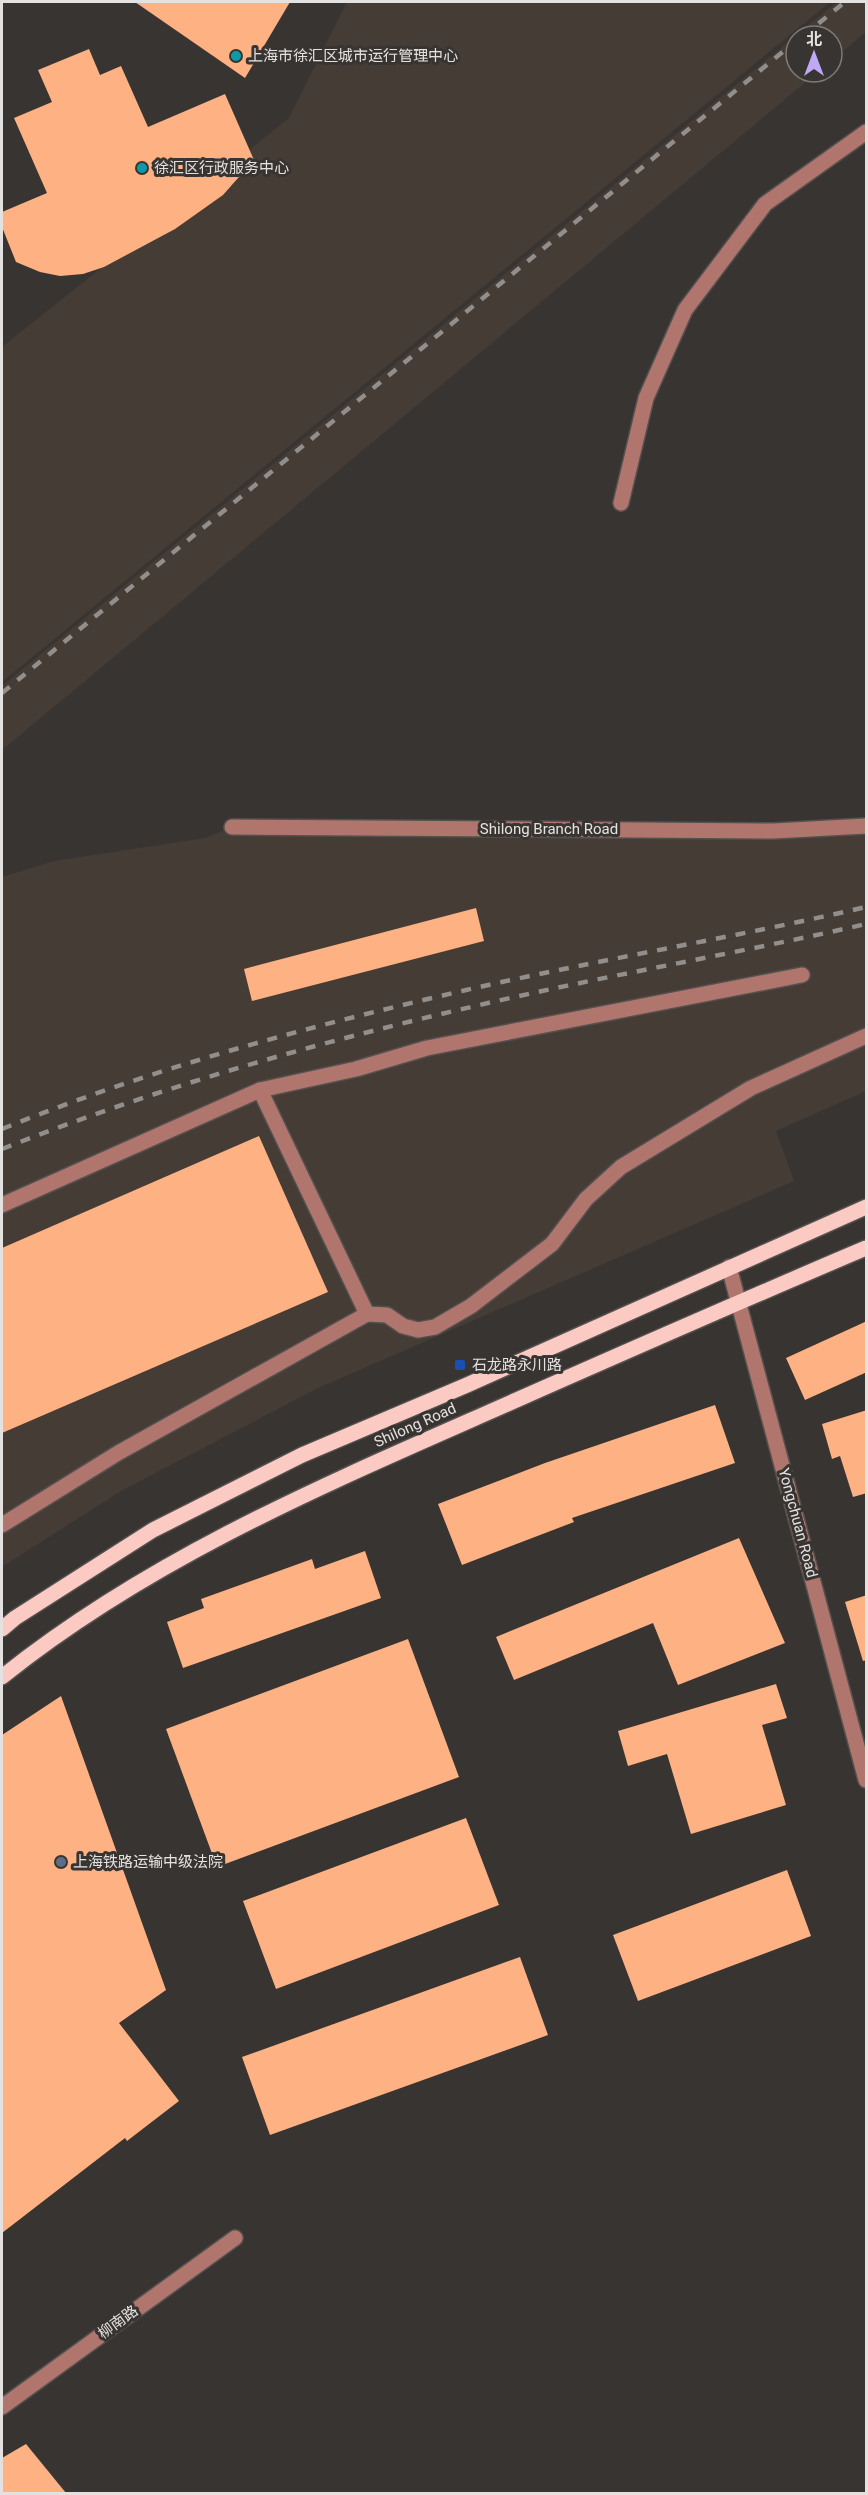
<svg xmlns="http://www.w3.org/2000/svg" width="868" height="2495" viewBox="0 0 868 2495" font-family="Roboto,'Noto Sans SC',sans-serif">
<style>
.built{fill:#453c36}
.building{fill:#feb183}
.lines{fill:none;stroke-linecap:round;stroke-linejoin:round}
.minor-casing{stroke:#54504e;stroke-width:18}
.major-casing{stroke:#54504e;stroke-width:18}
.minor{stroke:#b0756c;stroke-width:15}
.major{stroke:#fbcac2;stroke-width:15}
.rail{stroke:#918e8c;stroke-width:4.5;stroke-dasharray:10 10;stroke-linecap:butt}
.culture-dot{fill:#0f9aa8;stroke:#383432;stroke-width:2}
.transit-dot{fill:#1a4fb4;stroke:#383432;stroke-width:2}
.service-dot{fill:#5c6f8a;stroke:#383432;stroke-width:2}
.labels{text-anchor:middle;stroke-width:6;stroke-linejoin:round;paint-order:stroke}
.poi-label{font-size:15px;fill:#e4e2e0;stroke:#383432;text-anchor:start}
.street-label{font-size:15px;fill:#e4e2e0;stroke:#383432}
</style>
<rect width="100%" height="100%" fill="#383432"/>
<g class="built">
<polygon points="347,2 830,2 2,682 2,347 289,118"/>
<polygon points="837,2 866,2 866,32 832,60 832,36 796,36 796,72 818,72 2,750 2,686"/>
<polygon points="866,826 866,1091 776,1131 794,1181 316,1389 121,1491 2,1567 2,877 54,861 205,838 232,827"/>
</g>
<g class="building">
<polygon points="135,2 290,2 245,78"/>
<polygon points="89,49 100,75 121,66 148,127 225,94 254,160 223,195 175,229 104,267 83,274 60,276 40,272 16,262 2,227 2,212 47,193 14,118 52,102 38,70"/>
<polygon points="476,908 484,941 252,1001 244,969"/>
<polygon points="259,1136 328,1292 2,1433 2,1248"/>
<polygon points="867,1321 867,1372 805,1400 786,1358"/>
<polygon points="715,1405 735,1463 572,1518 574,1522 462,1565 438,1504 545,1463"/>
<polygon points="867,1410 867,1493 853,1497 840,1456 832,1459 822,1424"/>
<polygon points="739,1538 785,1643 678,1685 653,1623 514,1680 496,1637"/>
<polygon points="365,1551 381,1598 183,1668 167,1622 204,1608 201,1599 312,1559 315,1569"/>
<polygon points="867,1595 867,1660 863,1661 845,1602"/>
<polygon points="408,1639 459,1777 217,1867 166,1729"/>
<polygon points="776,1684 787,1718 762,1725 786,1805 691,1834 667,1754 628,1766 618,1731"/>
<polygon points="61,1696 166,1990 119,2023 179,2101 127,2141 125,2138 2,2233 2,1735"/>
<polygon points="466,1818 499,1905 276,1989 243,1901"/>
<polygon points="787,1870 811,1936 638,2001 613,1935"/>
<polygon points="520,1957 548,2035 270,2135 242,2057"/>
<polygon points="26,2444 66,2493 2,2493 2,2458"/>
</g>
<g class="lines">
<defs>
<g id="minor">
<polyline points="621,503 646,398 685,310 765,204 866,132"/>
<polyline points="232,827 774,831 866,826"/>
<polyline points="260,1090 367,1314 387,1315 403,1326 418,1330 435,1327 471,1306 552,1244 586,1199 621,1167 751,1088 866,1036"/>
<polyline points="2,1205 260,1090 356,1069 427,1048 802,975"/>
<polyline points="729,1267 866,1780"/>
<polyline points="2,1525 118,1453 367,1314"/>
<polyline points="2,2407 235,2238"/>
</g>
<g id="major">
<polyline points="2,1629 15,1618 153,1530 302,1455 467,1385 866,1207"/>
<path d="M 2,1677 C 144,1563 312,1490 478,1417 C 607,1360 736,1303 866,1248"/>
</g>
</defs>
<use href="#minor" class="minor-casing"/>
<use href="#major" class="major-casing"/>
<use href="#minor" class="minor"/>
<use href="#major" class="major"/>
<g class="rail">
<polyline points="803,36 845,2"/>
<polyline points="2,693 796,41"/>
<path d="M 2,1129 C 150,1069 306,1027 462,991 C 596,960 732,938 866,907"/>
<path d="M 2,1149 C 154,1089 311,1044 471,1007 C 602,976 735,954 866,924"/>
</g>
</g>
<g class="culture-dot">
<circle cx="236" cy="56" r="6"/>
<circle cx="142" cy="168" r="6"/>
</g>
<rect class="transit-dot" x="454" y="1359" width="12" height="12" rx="3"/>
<circle class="service-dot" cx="61" cy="1862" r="6"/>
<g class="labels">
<g class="poi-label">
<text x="248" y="61">上海市徐汇区城市运行管理中心</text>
<text x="154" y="173">徐汇区行政服务中心</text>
<text x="472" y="1370">石龙路永川路</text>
<text x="73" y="1867">上海铁路运输中级法院</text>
</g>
<g class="street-label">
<text x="549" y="834">Shilong Branch Road</text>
<text transform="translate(415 1425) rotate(-24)" y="5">Shilong Road</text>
<text transform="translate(798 1523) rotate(75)" y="5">Yongchuan Road</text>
<text transform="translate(118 2322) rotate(-36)" y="5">柳南路</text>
</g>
</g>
<rect width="868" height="2495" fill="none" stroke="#e4e2e0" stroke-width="6"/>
<g transform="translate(814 54)"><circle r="28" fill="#383432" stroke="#7d7a78" stroke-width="1.5"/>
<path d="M0-4.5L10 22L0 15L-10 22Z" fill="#bfa8f4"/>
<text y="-9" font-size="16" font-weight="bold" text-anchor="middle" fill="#e4e2e0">北</text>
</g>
</svg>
